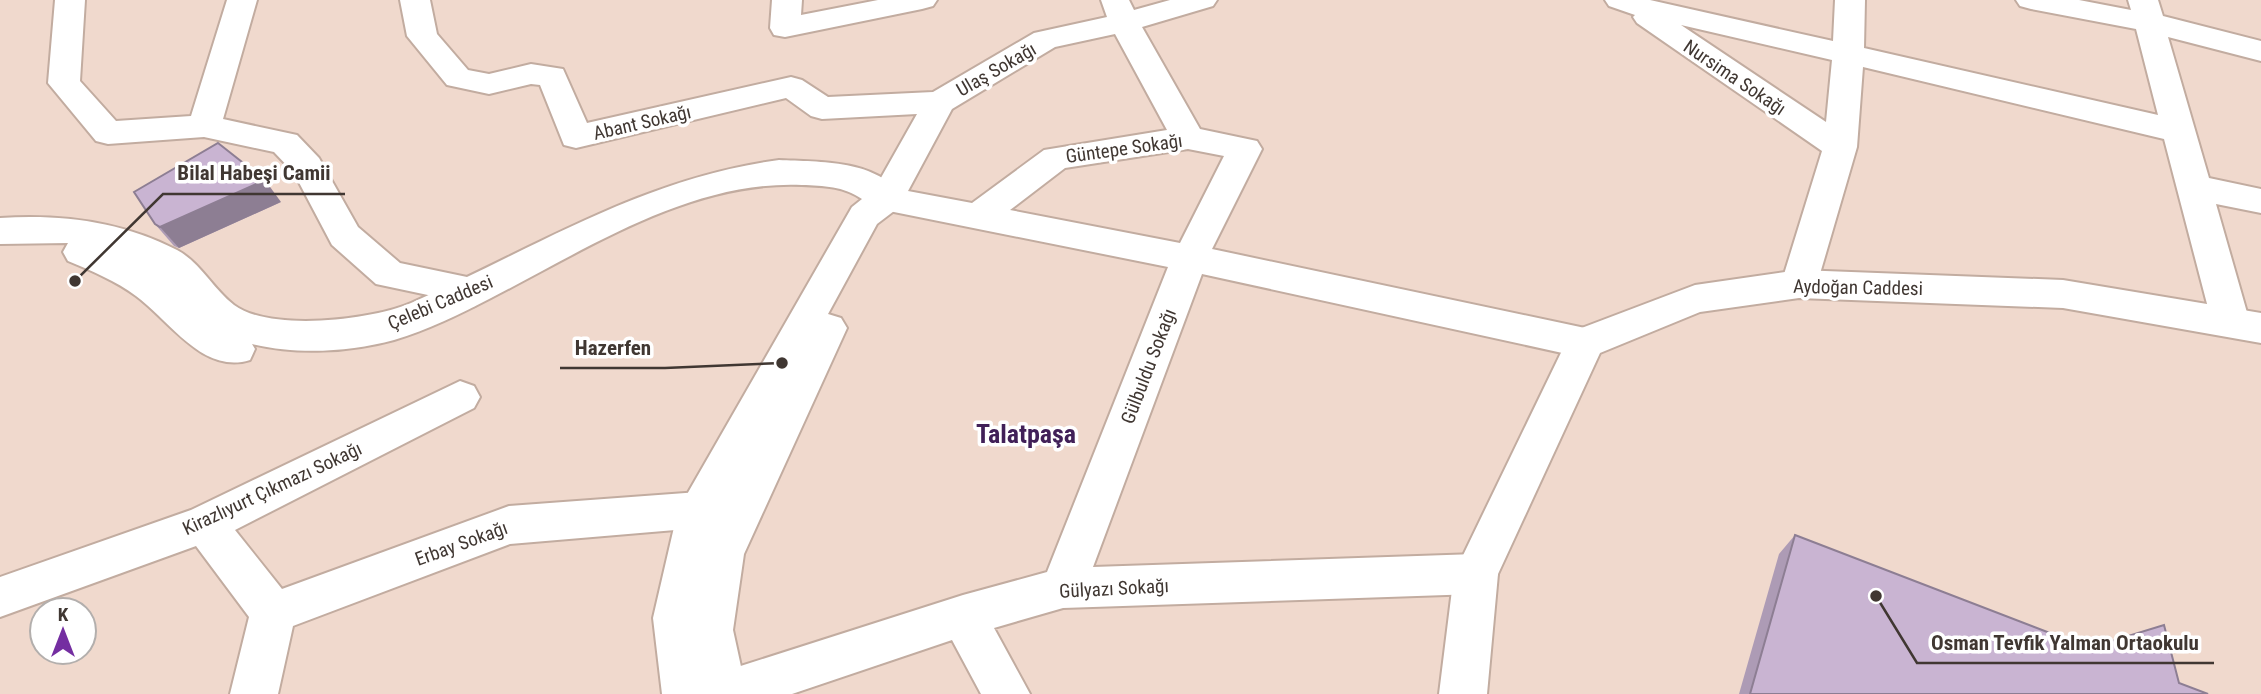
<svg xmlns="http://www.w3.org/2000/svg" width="2261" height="694" viewBox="0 0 2261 694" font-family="'Roboto Condensed',sans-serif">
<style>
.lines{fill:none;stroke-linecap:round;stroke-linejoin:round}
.street-casing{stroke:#c2aca0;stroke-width:4}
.secondary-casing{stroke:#c2aca0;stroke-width:4}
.street{fill:#fff;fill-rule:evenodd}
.secondary{fill:#fff;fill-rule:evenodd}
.wall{fill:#ad9bb5}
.shaded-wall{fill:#8d7e93}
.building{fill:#c9b4d2;stroke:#8d7e93;stroke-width:2}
.labels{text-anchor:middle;stroke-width:7;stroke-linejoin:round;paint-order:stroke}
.street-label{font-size:19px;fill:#403732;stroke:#fff}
.district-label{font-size:26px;font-weight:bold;fill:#412058;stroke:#fff}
.leader{fill:none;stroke:#403732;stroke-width:2.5}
.callout-dot{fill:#403732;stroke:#fff;stroke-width:2.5}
.callout-label{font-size:21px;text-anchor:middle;font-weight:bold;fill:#403732;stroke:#fff;stroke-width:7;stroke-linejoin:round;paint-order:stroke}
</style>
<rect width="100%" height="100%" fill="#f0d9cd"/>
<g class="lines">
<defs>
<g id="street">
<path d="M 55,0 L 85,0 L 80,81 L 116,121 L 191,116 L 227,0 L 257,0 L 223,119 L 297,135 L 319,158 L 358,227 L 400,263 L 467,277 L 481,296 L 475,306 C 461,310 452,310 442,298 L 376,284 L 332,245 L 294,173 L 274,152 L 204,137 L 108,144 L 96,141 L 48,83 Z"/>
<path d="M 400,0 L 430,0 L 437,34 L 468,70 L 489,74 L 531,64 L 563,69 L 587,123 L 791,77 L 802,80 L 828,97 L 933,92 L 1034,33 L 1107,17 L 1101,0 L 1129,0 L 1134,10 L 1170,0 L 1217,0 L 1213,6 L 1142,27 L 1200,129 L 1257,141 L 1262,149 L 1212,249 L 1585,328 L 1599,332 L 1604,343 L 1599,354 L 1585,358 L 1202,274 L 1093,567 L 1476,554 L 1492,560 L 1498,574 L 1492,588 L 1476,594 L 1063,608 L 994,628 L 1030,694 L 981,694 L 952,640 L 792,694 L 701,694 L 708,678 L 725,671 L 963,595 L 1047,572 L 1168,267 L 874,208 L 869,199 L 917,114 L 822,119 L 811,116 L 786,98 L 576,148 L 564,145 L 540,85 L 531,84 L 489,94 L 447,85 L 407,36 ZM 1115,34 L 1167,130 L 1044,150 L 972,203 L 908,191 L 952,109 L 1055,47 ZM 1188,149 L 1224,156 L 1180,243 L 1010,210 L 1065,168 Z"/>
<polygon points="772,0 802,0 801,15 878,0 937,0 933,6 922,9 785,37 774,35 770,28"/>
<path d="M 1605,0 L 1650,0 L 1833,41 L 1835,0 L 1865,0 L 1864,48 L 2158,115 L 2136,29 L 2031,9 L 2020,6 L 2016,0 L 2079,0 L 2131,10 L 2128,0 L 2158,0 L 2163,16 L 2261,41 L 2261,61 L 2168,37 L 2209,178 L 2261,189 L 2261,213 L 2216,204 L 2250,323 L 2244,333 L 2231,337 L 2218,333 L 2212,323 L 2164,139 L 1863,67 L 1857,147 L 1817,284 L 1812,294 L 1799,298 L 1786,294 L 1781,284 L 1822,151 L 1637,23 L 1633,17 L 1635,15 L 1609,6 ZM 1681,25 L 1832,60 L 1826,122 Z"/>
<polygon points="460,381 474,386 480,397 474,408 235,530 282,589 509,506 699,492 714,497 720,510 714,523 699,528 510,544 293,626 278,694 230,694 249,617 196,546 0,617 0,577 191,510"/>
</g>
<g id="secondary">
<path d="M 779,160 C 819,162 880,159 903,199 L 898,208 L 877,224 L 828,314 L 841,318 L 847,328 L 744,554 L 733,630 L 747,694 L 662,694 L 653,618 L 678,510 L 852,207 L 862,199 C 843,186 824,186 802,185 C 691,180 587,249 491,298 C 460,314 428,330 394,340 C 350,352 297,355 252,344 L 255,349 L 250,360 C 203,375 169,320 136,296 C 116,281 92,271 68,261 L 63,252 L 68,243 L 0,244 L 0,218 C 61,214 121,221 177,250 C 201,263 213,289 234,305 C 270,332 372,320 411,303 C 536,248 640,179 779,160 Z"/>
<polygon points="1799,270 2063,280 2261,313 2261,343 2063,308 1799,298 1700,312 1600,353 1498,574 1487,694 1439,694 1454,574 1571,332 1695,285"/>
</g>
</defs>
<use href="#street" class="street-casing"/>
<use href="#secondary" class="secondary-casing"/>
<use href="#street" class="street"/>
<use href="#secondary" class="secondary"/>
</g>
<g class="wall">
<polygon points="281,202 179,248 174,246 155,224"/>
<polygon points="1795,535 2179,683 2208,694 1739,694 1779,554"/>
</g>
<polygon class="shaded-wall" points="265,180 281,202 179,248 160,227"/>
<g class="building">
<polygon points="218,143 265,180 160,227 155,224 134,192"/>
<polygon points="1795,535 2089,648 2164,625 2179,683 2208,694 1750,694"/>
</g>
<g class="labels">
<g class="street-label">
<text transform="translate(996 69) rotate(-30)" y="7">Ulaş Sokağı</text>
<text transform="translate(1735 77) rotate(34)" y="7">Nursima Sokağı</text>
<text transform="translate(642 122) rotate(-13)" y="7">Abant Sokağı</text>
<text transform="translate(1124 148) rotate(-8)" y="7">Güntepe Sokağı</text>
<text transform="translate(1858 287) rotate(1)" y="7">Aydoğan Caddesi</text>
<text transform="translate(440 302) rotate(-23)" y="7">Çelebi Caddesi</text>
<text transform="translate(1148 366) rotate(-69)" y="7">Gülbuldu Sokağı</text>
<text transform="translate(272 488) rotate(-25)" y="7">Kirazlıyurt Çıkmazı Sokağı</text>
<text transform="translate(461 543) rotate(-20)" y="7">Erbay Sokağı</text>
<text transform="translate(1114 588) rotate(-3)" y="7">Gülyazı Sokağı</text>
</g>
<g class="district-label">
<text x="1026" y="443">Talatpaşa</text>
</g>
</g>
<path class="leader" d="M75 281L163 194H345M782 363L665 368H560M1876 596L1917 663H2214"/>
<g class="callout-dot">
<circle cx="75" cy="281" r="7"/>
<circle cx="782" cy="363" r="7"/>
<circle cx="1876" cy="596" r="7"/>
</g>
<g class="callout-label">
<text x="254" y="180">Bilal Habeşi Camii</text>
<text x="613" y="355">Hazerfen</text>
<text x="2065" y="650">Osman Tevfik Yalman Ortaokulu</text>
</g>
<g transform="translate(63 631)"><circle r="33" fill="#ffffff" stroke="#b3afad" stroke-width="2"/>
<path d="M0-5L12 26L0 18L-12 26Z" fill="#742ea1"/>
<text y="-10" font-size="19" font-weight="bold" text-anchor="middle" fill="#403732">K</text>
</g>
</svg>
